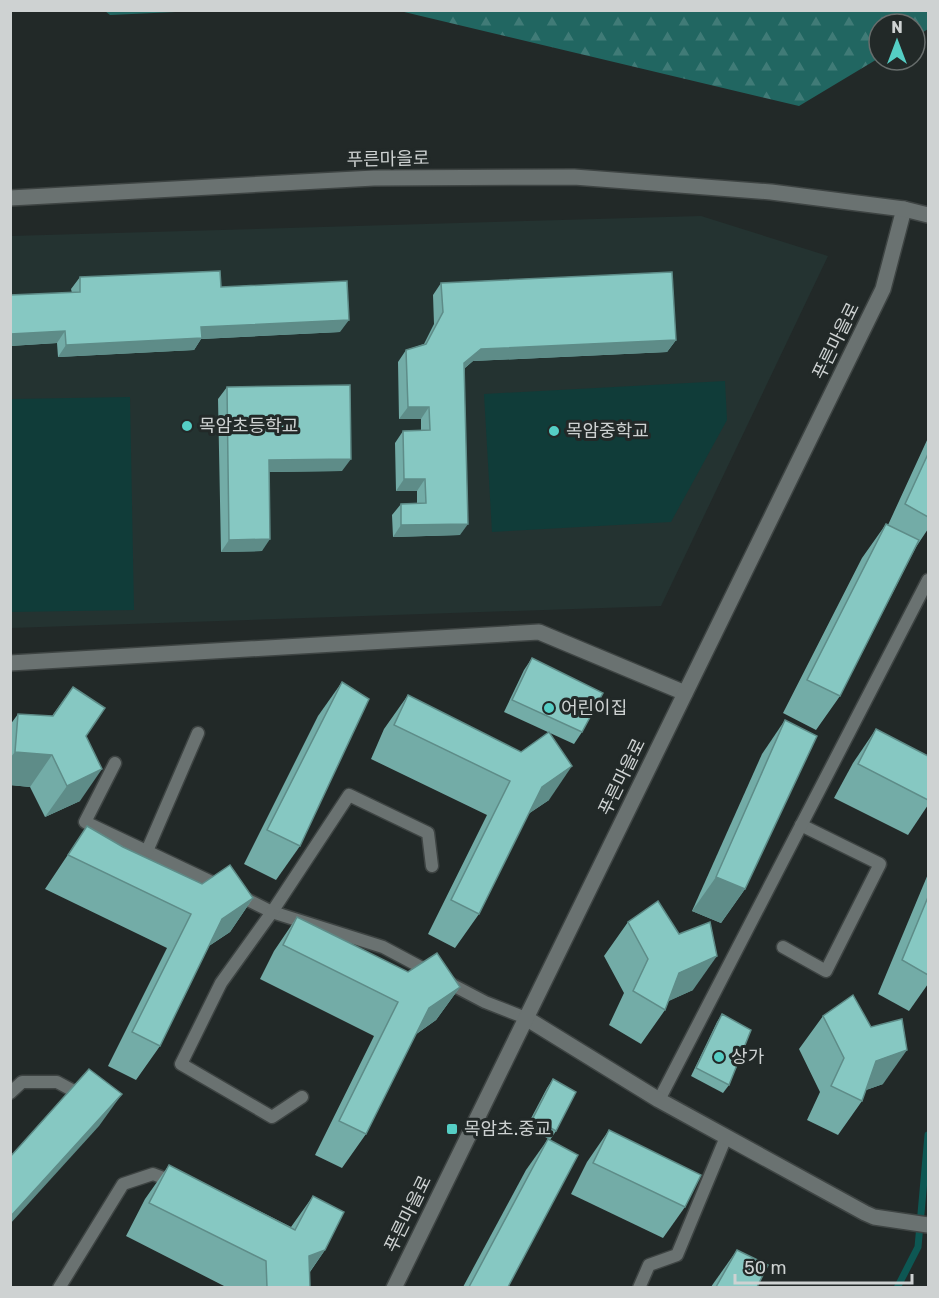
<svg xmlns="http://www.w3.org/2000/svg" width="939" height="1298" viewBox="0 0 939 1298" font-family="Rubik,'Noto Sans KR',sans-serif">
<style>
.built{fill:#243331}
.green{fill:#103c39}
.forest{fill:url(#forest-firs)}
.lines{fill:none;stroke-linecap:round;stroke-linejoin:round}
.stream{stroke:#0d5753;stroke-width:7}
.service-casing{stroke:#3e4443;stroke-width:15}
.minor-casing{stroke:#3e4443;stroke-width:18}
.tertiary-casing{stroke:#3e4443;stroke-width:18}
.secondary-casing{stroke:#3e4443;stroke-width:18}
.service{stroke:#6a7271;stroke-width:12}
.minor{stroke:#6a7271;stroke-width:15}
.tertiary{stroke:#6a7271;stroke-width:15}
.secondary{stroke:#6a7271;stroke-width:15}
.wall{fill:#73aca7}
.shaded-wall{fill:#5e8c88}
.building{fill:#86c8c2;stroke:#5e8c88;stroke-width:1.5}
.poi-dot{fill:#55cec5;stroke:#222928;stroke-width:2}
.labels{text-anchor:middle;stroke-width:6;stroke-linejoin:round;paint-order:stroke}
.street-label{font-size:18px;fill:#ced2d2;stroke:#222928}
.poi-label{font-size:18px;fill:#ced2d2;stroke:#222928;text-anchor:start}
</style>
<defs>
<pattern id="forest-firs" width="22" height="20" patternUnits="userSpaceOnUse" patternTransform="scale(1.5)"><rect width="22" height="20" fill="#216661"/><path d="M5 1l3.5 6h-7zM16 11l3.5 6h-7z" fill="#407b77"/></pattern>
</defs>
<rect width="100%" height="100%" fill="#222928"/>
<polygon class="built" points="701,216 828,256 661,606 11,628 10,236"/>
<g class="green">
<polygon points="725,381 727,420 671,522 492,532 484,394"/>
<polygon points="130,397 134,610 11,612 11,399"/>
</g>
<g class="forest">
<polygon points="928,10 928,29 915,37 915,24 879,24 879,58 799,106 400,11"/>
<polygon points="105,11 197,11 110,15"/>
</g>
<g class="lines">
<polyline class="stream" points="897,1288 918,1247 928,1135"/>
<defs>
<g id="service">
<polyline points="115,763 85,822 220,886"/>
<polyline points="147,851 198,733"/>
<polyline points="238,895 272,912 383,947 430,972"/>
<polyline points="783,947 826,971 880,864 801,825"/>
<polyline points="445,981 485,1002 526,1018"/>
<polyline points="10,1093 22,1082 57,1082 85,1097"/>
<polyline points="302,1097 272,1117 181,1064 221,983 272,912 349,795 428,833 432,866"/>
<polyline points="659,1100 928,580"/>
<polyline points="59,1288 123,1184 153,1174 174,1182"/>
<polyline points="639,1288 649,1265 677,1255 726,1137"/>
</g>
<g id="minor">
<polyline points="10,663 539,632 685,693"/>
<polyline points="526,1018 659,1100 865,1213 874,1217 928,1225"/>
</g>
<polyline id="tertiary" points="394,1288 883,289 904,209"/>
<polyline id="secondary" points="10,198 374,178 574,177 771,192 904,209 928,215"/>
</defs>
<use href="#service" class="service-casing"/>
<use href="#minor" class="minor-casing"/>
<use href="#tertiary" class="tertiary-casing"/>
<use href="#secondary" class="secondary-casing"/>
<use href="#service" class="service"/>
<use href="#minor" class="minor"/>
<use href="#tertiary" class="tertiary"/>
<use href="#secondary" class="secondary"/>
</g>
<g class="wall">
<polygon points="80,277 221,287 340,332 201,339 194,350 58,357 57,343 10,346 10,295 72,293 71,289"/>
<polygon points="441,283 676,340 667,352 473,361 465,368 460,535 393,537 392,515 401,504 417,503 417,491 396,491 395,443 403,431 421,430 421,419 399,419 398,362 406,350 424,344 434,324 433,295"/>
<polygon points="227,387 342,471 269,472 262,551 221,552 218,399"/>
<polygon points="928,438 928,529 916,547 840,696 816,730 783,713 862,558 886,524 888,525"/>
<polygon points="532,658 582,732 574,744 504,712 524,670"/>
<polygon points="342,682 300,846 276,880 244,864 318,716"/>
<polygon points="73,687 86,736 80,801 45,817 30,787 10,785 10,725 18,714 52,716"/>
<polygon points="408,695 549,800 528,814 479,914 455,948 428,934 487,815 371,759 384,729"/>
<polygon points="785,720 745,889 721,923 692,911 762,754"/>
<polygon points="876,729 928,756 928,805 908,835 834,798 853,763"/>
<polygon points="87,826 123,847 202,884 253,898 230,932 209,946 160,1046 136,1080 108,1066 167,948 45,889"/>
<polygon points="928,874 928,984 909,1011 878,994"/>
<polygon points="297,917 408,972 460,987 436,1020 415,1035 366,1134 342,1168 315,1155 374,1036 260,979 274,951"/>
<polygon points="628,922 693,990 668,1001 665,1010 641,1044 609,1025 624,993 604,956"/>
<polygon points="722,1014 729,1085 723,1093 691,1076 717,1022"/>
<polygon points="823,1016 871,1027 883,1084 866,1090 862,1101 838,1135 807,1120 820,1092 799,1049"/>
<polygon points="553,1079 556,1131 550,1140 527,1126 547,1088"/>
<polygon points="609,1130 685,1207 663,1238 571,1194 587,1162"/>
<polygon points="548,1139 508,1287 463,1287 526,1170"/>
<polygon points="169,1165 291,1227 313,1196 325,1250 310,1272 310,1287 226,1287 126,1236 145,1199"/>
<polygon points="737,1250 757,1287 711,1287 713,1284"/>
</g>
<g class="shaded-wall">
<polygon points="349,320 340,332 201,339 194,350 58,357 66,345 201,327"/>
<polygon points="65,331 57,343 10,346 10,334"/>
<polygon points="676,340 667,352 473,361 456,375 464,363 481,349"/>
<polygon points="408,407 429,407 421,419 399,419"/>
<polygon points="351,459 342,471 261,472 269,460"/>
<polygon points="404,479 425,479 417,491 396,491"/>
<polygon points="468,524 460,535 393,537 401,525"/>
<polygon points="270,539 262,551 221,552 229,540"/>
<polygon points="15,752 52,755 30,787 10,785 10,758"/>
<polygon points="572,766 549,800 518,821 542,787"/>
<polygon points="102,769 80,801 45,817 67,786"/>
<polygon points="716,877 745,889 721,923 692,911"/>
<polygon points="253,898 230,932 198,953 222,919"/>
<polygon points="717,956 693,990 658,1006 679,973"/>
<polygon points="460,987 436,1020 405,1042 429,1008"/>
<polygon points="907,1050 883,1084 852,1095 876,1061"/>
<polygon points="122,1094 99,1126 10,1224 10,1217"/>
<polygon points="325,1250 301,1284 309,1256"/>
</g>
<g class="building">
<polygon points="220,271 221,287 347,281 349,320 201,327 202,338 66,345 65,331 10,334 10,295 80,292 80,277"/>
<polygon points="672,272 676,340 481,349 464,363 468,524 401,525 401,504 426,503 425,479 404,479 403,431 430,430 429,407 408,407 406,350 426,344 443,312 441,283"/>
<polygon points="350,385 351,459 269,460 270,539 229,540 227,387"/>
<polygon points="928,454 928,517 905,504"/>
<polygon points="886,524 919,540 840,696 807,680"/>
<polygon points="532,658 603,693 582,732 512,700"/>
<polygon points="342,682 369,699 300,846 267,830"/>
<polygon points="73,687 105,708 86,736 102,769 67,786 52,755 15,752 18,714 53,716"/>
<polygon points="408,695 521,752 549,732 572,766 542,787 479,914 451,900 510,781 394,725"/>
<polygon points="785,720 817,736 745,889 716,877"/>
<polygon points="876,729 928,756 928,800 858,764"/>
<polygon points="87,826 123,847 202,884 230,865 253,898 222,919 160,1046 132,1032 191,914 68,855"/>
<polygon points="928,897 928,975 902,960"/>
<polygon points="658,901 679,934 710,922 717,956 679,973 665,1010 633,991 648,959 628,922"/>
<polygon points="297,917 408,972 437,953 460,987 429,1008 366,1134 339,1121 398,1002 283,945"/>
<polygon points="853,995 871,1027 902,1019 907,1050 876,1061 862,1101 831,1086 844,1058 823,1016"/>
<polygon points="722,1014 751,1030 729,1085 696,1068"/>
<polygon points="89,1069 122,1094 10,1217 10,1157"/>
<polygon points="553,1079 576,1092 556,1131 533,1118"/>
<polygon points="609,1130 701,1175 685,1207 593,1163"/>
<polygon points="548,1139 578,1155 508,1287 469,1287"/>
<polygon points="169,1165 295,1230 313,1196 344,1212 325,1250 309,1256 310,1287 267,1287 266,1261 149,1203"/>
<polygon points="737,1250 768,1265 757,1287 716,1287"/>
</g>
<g class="poi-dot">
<circle cx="187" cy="426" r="6"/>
<circle cx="554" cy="431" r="6"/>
<circle cx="549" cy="708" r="6"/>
<circle cx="719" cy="1057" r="6"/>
<rect x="446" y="1123" width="12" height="12" rx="3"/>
</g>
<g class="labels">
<g class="street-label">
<text transform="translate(388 159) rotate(-1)" y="6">푸른마을로</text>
<text transform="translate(836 341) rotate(-64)" y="6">푸른마을로</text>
<text transform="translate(622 777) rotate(-64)" y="6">푸른마을로</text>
<text transform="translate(408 1214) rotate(-64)" y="6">푸른마을로</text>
</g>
<g class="poi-label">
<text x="199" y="432">목암초등학교</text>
<text x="566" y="437">목암중학교</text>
<text x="561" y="714">어린이집</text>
<text x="731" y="1063">상가</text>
<text x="464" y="1135">목암초.중교</text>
</g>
</g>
<rect width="939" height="1298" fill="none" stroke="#ced2d2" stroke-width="24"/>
<g transform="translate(897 42)"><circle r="28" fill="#222928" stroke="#676d6c" stroke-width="1.5"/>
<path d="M0-4.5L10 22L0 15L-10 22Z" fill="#55cec5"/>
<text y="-9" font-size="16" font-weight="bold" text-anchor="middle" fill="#ced2d2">N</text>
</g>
<path d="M735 1274v9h177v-9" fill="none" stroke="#ced2d2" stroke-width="3"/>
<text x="744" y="1274" font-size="18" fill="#ced2d2" stroke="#222928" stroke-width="4.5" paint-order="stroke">50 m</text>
</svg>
